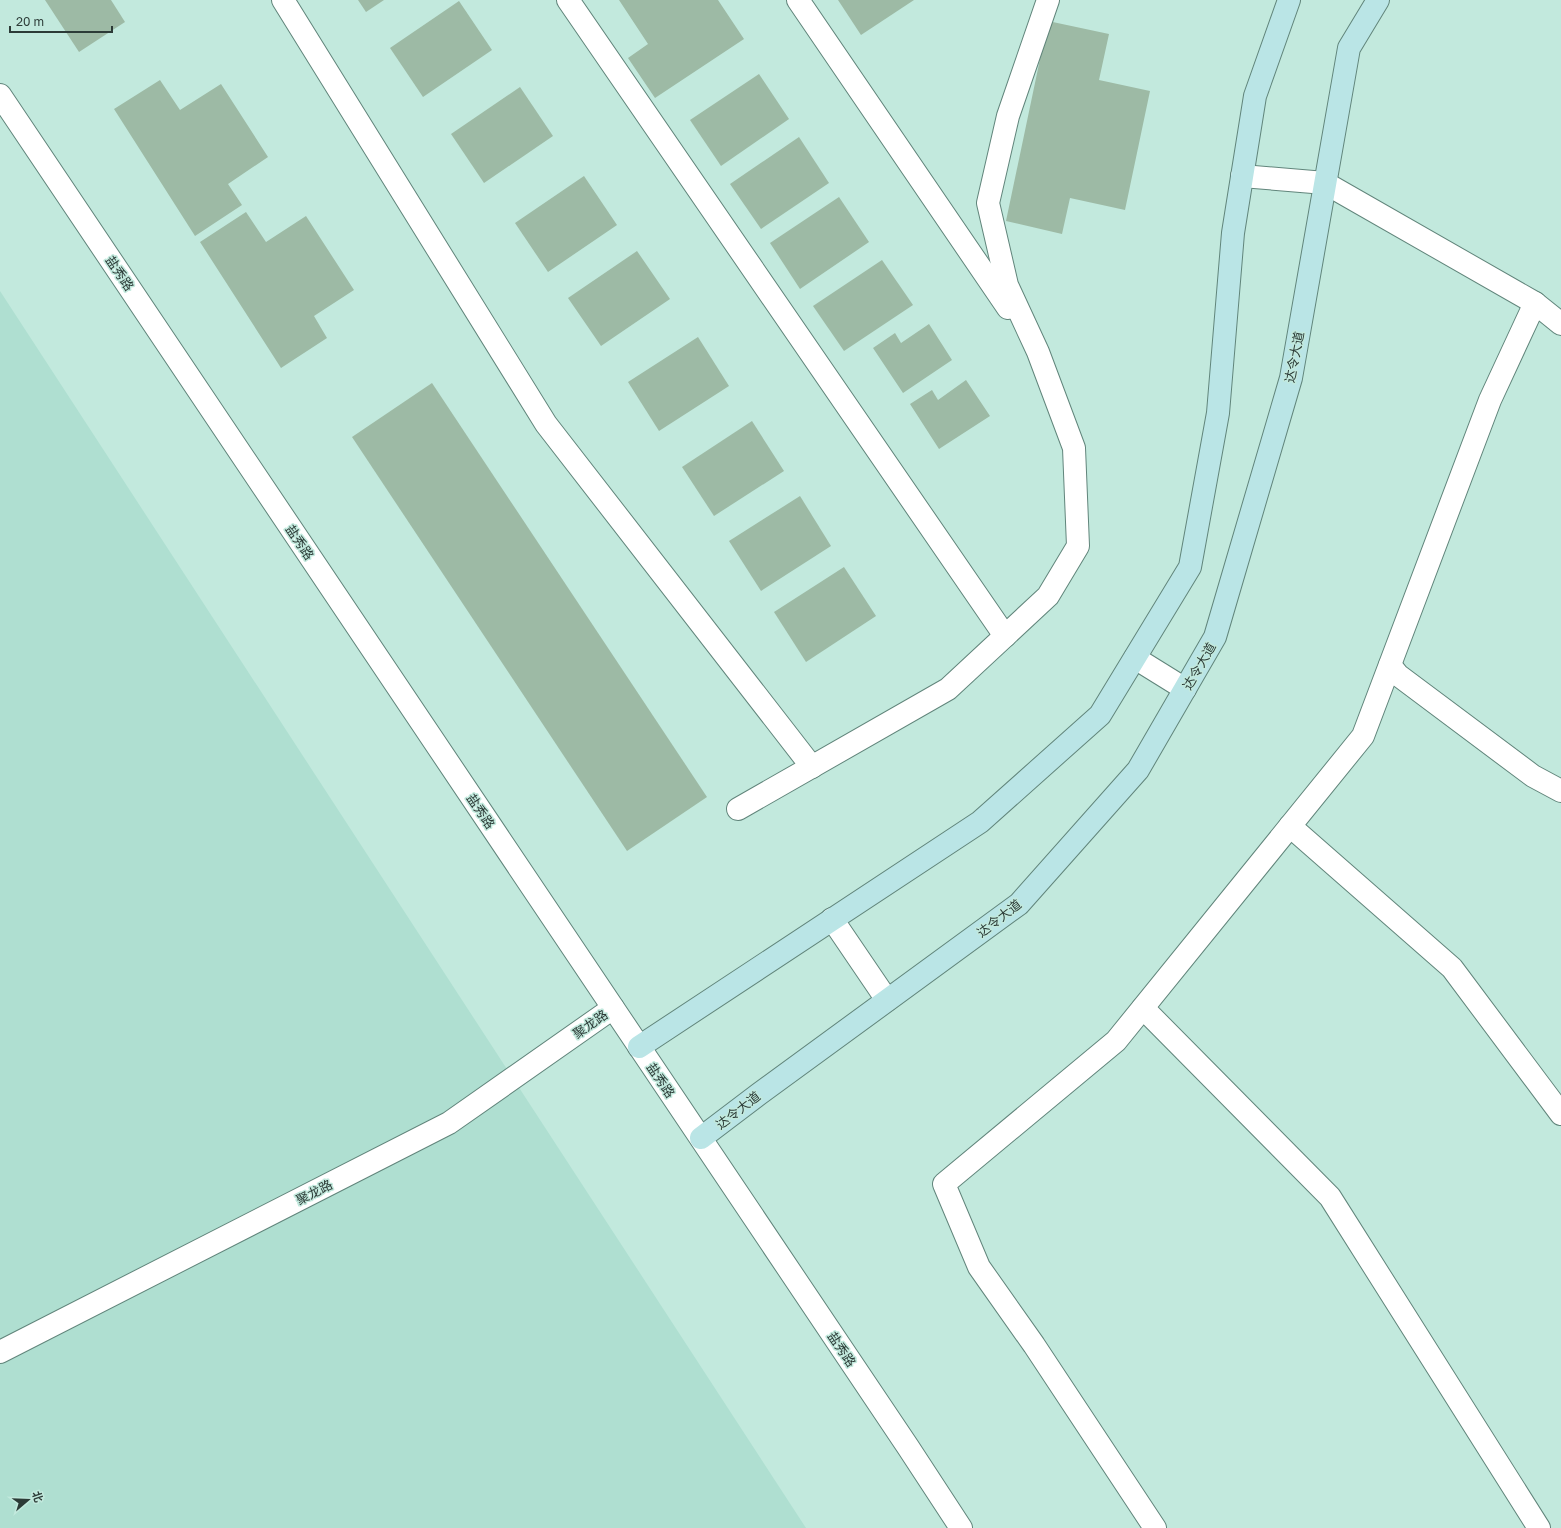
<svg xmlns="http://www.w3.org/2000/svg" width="1561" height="1528" viewBox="0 0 1561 1528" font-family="'Golos Text','Noto Sans SC',sans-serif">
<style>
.built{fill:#afdfd1}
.building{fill:#9dbaa5}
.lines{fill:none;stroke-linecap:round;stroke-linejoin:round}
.street-casing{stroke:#61857b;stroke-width:24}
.secondary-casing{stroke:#61857b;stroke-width:24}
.street{stroke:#fff;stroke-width:22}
.secondary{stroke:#bae5e6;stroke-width:22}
.labels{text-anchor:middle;stroke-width:3;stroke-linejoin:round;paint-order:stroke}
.street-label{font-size:13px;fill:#2c3b37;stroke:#c2e9dd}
</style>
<rect width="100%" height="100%" fill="#c2e9dd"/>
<polygon class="built" points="0,291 806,1528 0,1528"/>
<g class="building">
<polygon points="45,0 111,0 125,22 79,52"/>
<polygon points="358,0 384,0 366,12"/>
<polygon points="619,0 718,0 744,39 655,98 628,58 648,44"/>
<polygon points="838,0 914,0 861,35"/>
<polygon points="459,1 492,50 423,97 390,48"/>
<polygon points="1048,21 1109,34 1099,80 1150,91 1125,210 1070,198 1062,234 1006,221"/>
<polygon points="759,74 789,119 721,166 690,120"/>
<polygon points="160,80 180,110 221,84 268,157 228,184 242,205 195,236 114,109"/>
<polygon points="520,87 553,136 484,183 451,134"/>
<polygon points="799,137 829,183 761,229 730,184"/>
<polygon points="584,176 617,225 548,272 515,223"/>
<polygon points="839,197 869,242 800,289 770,243"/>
<polygon points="246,212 266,242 306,216 354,290 314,316 327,338 281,368 200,242"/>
<polygon points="637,251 670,299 601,346 568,298"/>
<polygon points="882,260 913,305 844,351 813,306"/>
<polygon points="929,324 952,360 903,393 873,348 895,333 901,343"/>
<polygon points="698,337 729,386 659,431 628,382"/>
<polygon points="966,380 990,416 939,449 910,404 932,390 938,400"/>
<polygon points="432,383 707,797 627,851 352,437"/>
<polygon points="752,421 784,471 714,516 682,467"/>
<polygon points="800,496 831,546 761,591 729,541"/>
<polygon points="844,567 876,616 806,662 774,612"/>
</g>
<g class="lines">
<defs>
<g id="street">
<polyline points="283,0 546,424 812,767"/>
<polyline points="568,0 1005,636"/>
<polyline points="798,0 1008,308"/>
<polyline points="0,95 908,1447 961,1528"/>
<polyline points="1242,176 1325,183 1535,303 1561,324"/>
<polyline points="1135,658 1185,689"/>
<polyline points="1390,665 1398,675 1533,776 1561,791"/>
<polyline points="738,809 948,689 1048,596 1078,546 1074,448 1038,352 1007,285 988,203 1008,116 1048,0"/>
<polyline points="1290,826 1452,968 1561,1114"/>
<polyline points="832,919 887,1000"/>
<polyline points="1143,1008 1330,1197 1539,1528"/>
<polyline points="0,1352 449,1123 613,1008"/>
<polyline points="1155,1528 1034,1345 979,1267 944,1184 1116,1041 1363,736 1490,400 1535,303"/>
</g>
<g id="secondary">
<polyline points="639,1047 980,822 1100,715 1190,567 1218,413 1233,233 1255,96 1289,0"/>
<polyline points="701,1138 759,1094 1019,904 1138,770 1215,637 1291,378 1349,48 1378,0"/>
</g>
</defs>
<use href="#street" class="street-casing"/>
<use href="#secondary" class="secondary-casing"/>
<use href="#street" class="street"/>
<use href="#secondary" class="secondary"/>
</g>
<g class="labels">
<g class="street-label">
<text transform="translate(120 273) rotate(56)" y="5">盐秀路</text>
<text transform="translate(1294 357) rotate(-79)" y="5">达令大道</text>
<text transform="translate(300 542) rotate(56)" y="5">盐秀路</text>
<text transform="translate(1199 666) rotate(-60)" y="5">达令大道</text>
<text transform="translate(481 811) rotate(56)" y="5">盐秀路</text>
<text transform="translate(999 918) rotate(-38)" y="5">达令大道</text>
<text transform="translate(590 1024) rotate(-35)" y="5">聚龙路</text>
<text transform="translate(661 1080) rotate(56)" y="5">盐秀路</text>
<text transform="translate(738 1110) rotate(-38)" y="5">达令大道</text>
<text transform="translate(314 1192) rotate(-27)" y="5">聚龙路</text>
<text transform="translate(842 1349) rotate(56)" y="5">盐秀路</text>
</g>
</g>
<g transform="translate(28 1500) rotate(71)" stroke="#c2e9dd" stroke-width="3" paint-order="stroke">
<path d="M0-3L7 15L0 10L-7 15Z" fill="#2c3b37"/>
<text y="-6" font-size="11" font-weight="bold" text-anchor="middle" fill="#2c3b37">北</text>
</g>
<path d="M10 26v6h102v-6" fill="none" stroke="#2c3b37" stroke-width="2"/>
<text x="16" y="26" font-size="12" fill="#2c3b37" stroke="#c2e9dd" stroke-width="3" paint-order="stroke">20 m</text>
</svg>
